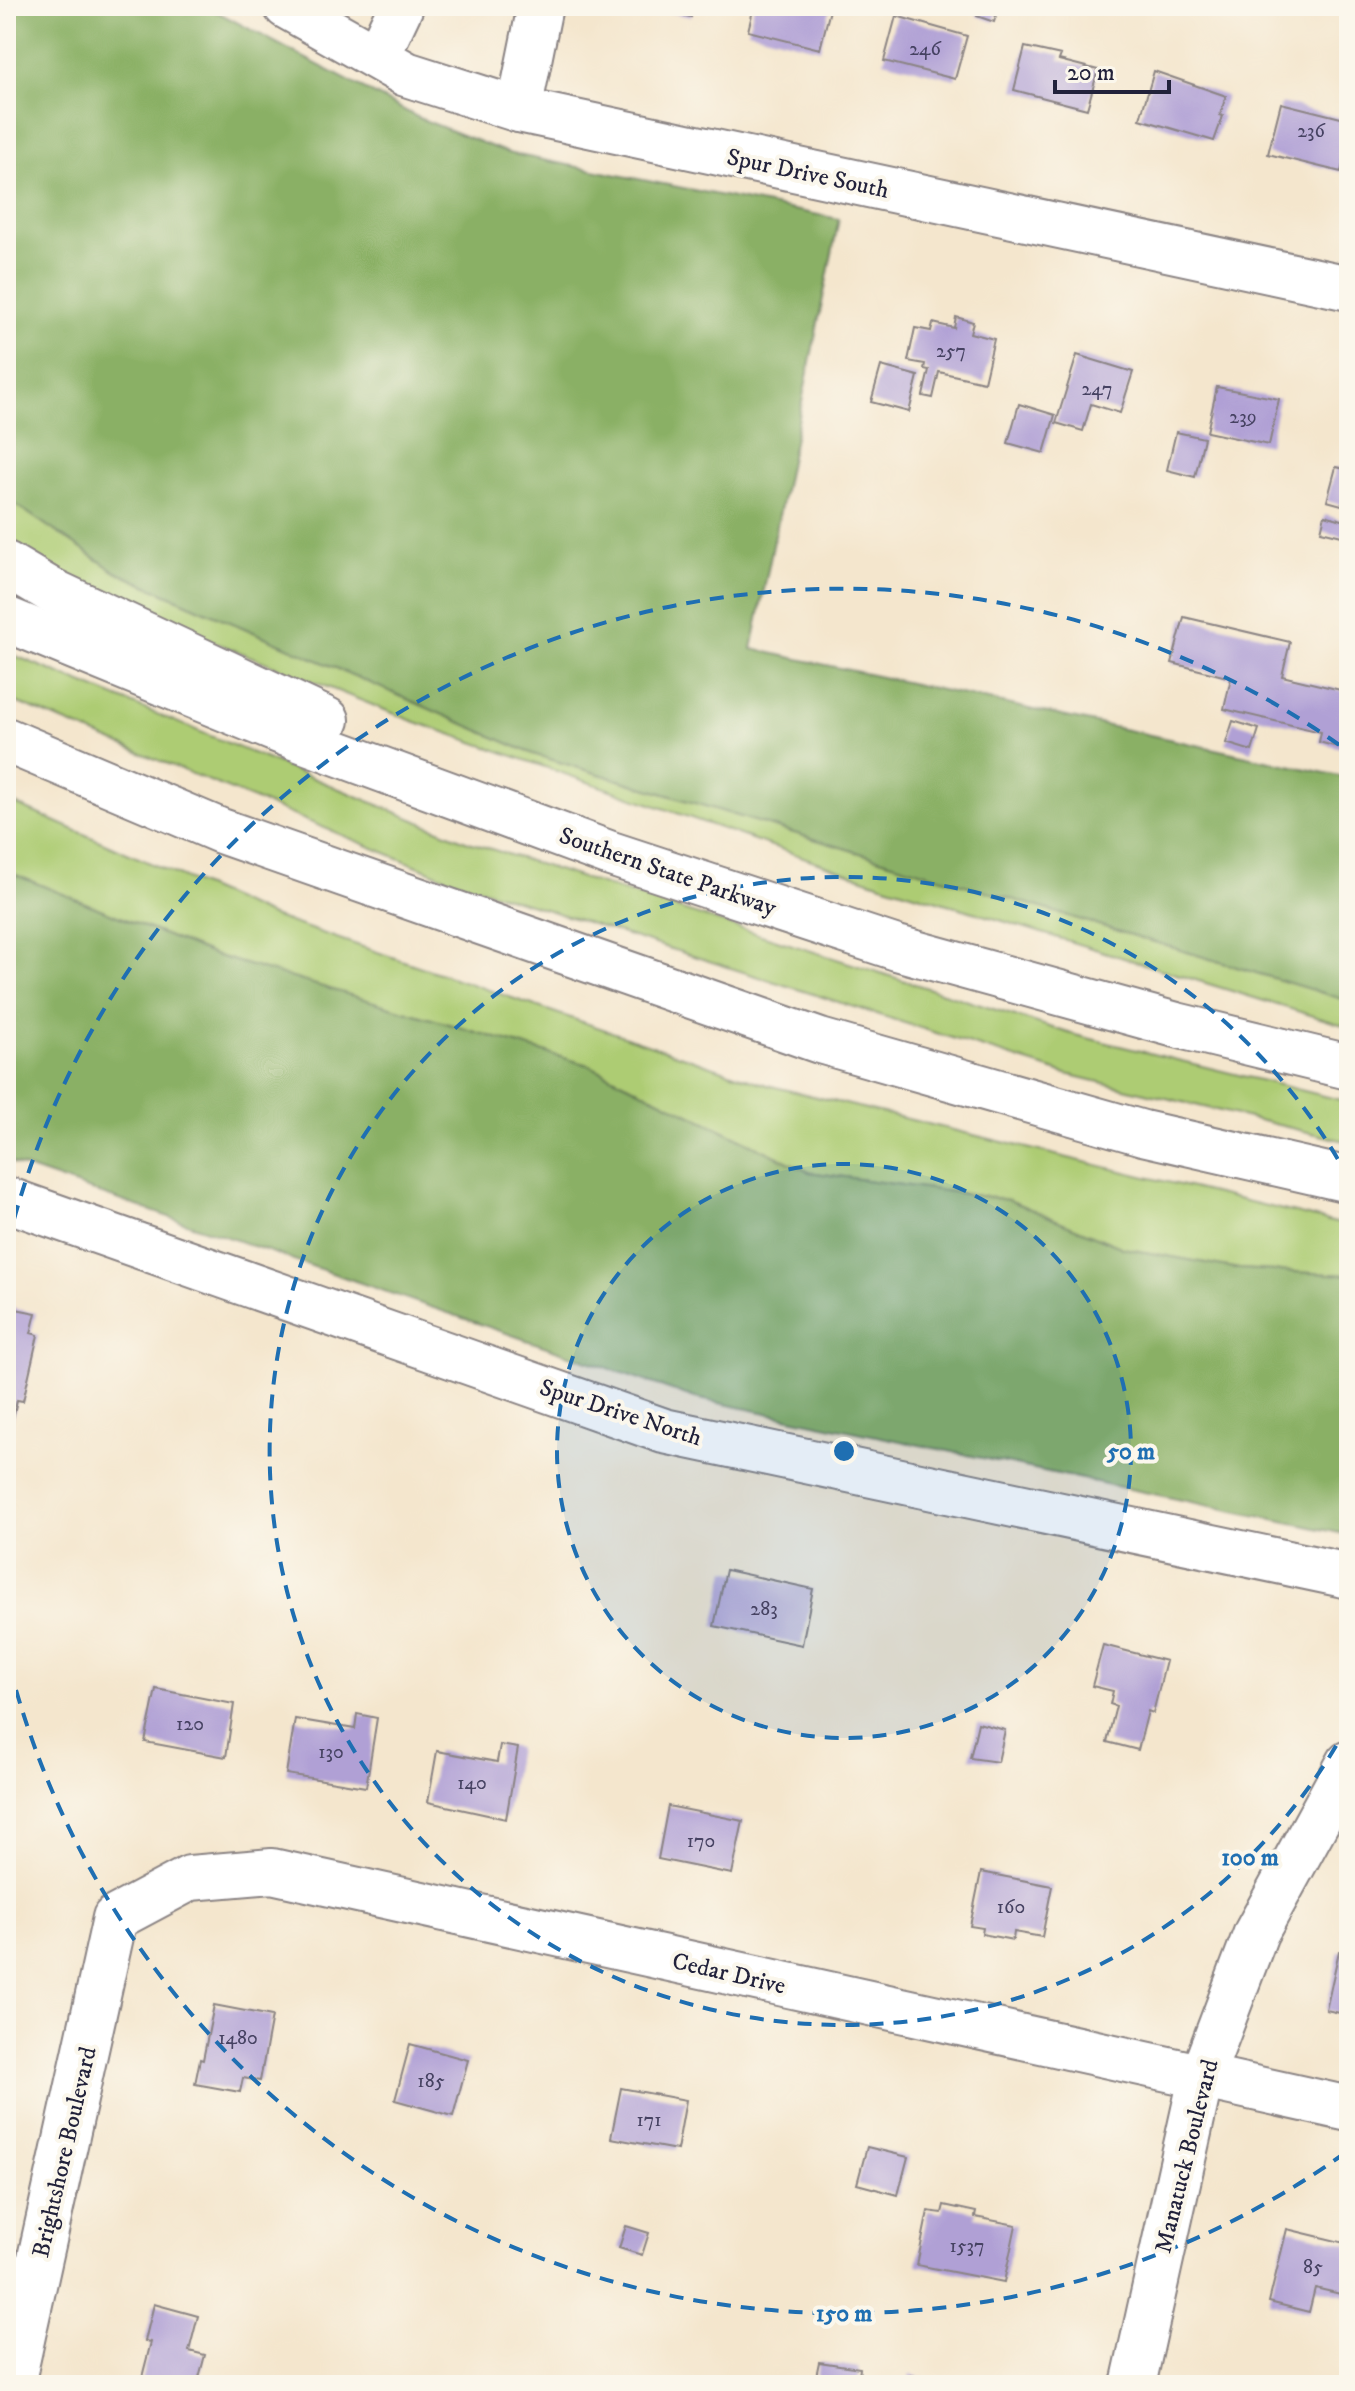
<svg xmlns="http://www.w3.org/2000/svg" width="1355" height="2391" viewBox="0 0 1355 2391" font-family="'IM FELL DW Pica',serif">
<style>
.green{fill:#adcc73;stroke:#687757;stroke-width:2}
.forest{fill:#8ab065;stroke:#566950;stroke-width:2}
.building{fill:#b0a0d5}
.lines{fill:none;stroke-linecap:round;stroke-linejoin:round}
.minor-casing{stroke:#8b8484;stroke-width:48}
.highway-casing{stroke:#8b8484;stroke-width:48}
.minor{stroke:#fff;stroke-width:44}
.highway{stroke:#fff;stroke-width:44}
.ring{fill:none;stroke:#1f6fb2;stroke-width:4;stroke-dasharray:14 10}
.labels{text-anchor:middle;stroke-width:8;stroke-linejoin:round;paint-order:stroke}
.number-label{font-size:20px;fill:#464262}
.street-label{font-size:24px;fill:#22223b;stroke:#fbf7ec}
.centre{fill:#1f6fb2;stroke:#fbf7ec;stroke-width:4}
.ring-label{font-size:24px;text-anchor:middle;font-weight:bold;fill:#1f6fb2;stroke:#fbf7ec;stroke-width:8;stroke-linejoin:round;paint-order:stroke}
</style>
<rect width="100%" height="100%" fill="#fbf7ec"/>
<filter id="ink" filterUnits="userSpaceOnUse"><feTurbulence type="fractalNoise" baseFrequency=".0125" numOctaves="2"/><feDisplacementMap in="SourceGraphic" scale="16" xChannelSelector="R" yChannelSelector="G"/><feConvolveMatrix kernelMatrix="1 2 1 2 8 2 1 2 1" color-interpolation-filters="sRGB"/></filter>
<filter id="wash" filterUnits="userSpaceOnUse"><feTurbulence type="fractalNoise" baseFrequency=".006" numOctaves="4" result="noise"/><feDisplacementMap in="SourceGraphic" scale="32" xChannelSelector="R" yChannelSelector="G"/><feGaussianBlur stdDeviation="1.8" result="paint"/><feColorMatrix in="noise" values="0 0 0 0 0 0 0 0 0 0 0 0 0 0 0 0 0 1.4 0 .05"/><feComposite in="paint" operator="in"/></filter>
<g filter="url(#wash)">
<rect width="100%" height="100%" fill="#f4e6cd"/>
<g class="green">
<polygon points="6,498 116,572 533,754 1349,1001 1349,1027 869,880 410,720 84,590 6,540"/>
<polygon points="6,652 466,841 1075,1035 1349,1102 1349,1142 1062,1073 447,878 6,698"/>
<polygon points="6,800 269,915 767,1085 1349,1226 1349,1275 1239,1269 1122,1248 1009,1200 809,1172 588,1065 214,955 6,871"/>
</g>
<g class="forest">
<polygon points="6,6 206,6 419,118 508,153 839,219 752,649 1349,778 1349,1001 533,754 116,572 6,498"/>
<polygon points="6,871 214,955 588,1065 809,1172 1009,1200 1123,1248 1239,1269 1349,1275 1349,1535 695,1398 6,1161"/>
</g>
<g id="blocks">
<g class="building">
<polygon points="630,6 694,6 691,17 649,8 648,14 630,10"/>
<polygon points="754,6 831,6 820,49 748,31"/>
<polygon points="980,6 999,6 994,22 977,16"/>
<polygon points="896,16 967,36 955,79 884,61"/>
<polygon points="1025,47 1061,55 1059,60 1098,70 1087,109 1014,90"/>
<polygon points="1154,71 1226,96 1220,115 1223,116 1214,141 1140,119"/>
<polygon points="1281,103 1349,120 1349,140 1341,172 1268,154"/>
<polygon points="956,317 973,322 970,333 994,339 984,382 939,372 933,398 923,396 929,370 924,369 925,364 908,361 915,328 931,331 933,323 954,328"/>
<polygon points="1077,355 1133,372 1120,413 1091,404 1083,431 1056,423"/>
<polygon points="881,366 918,376 909,412 871,402"/>
<polygon points="1217,387 1279,399 1269,445 1207,432"/>
<polygon points="1019,404 1055,415 1044,453 1008,443"/>
<polygon points="1176,432 1204,438 1195,477 1167,470"/>
<polygon points="1336,467 1349,470 1349,507 1327,501"/>
<polygon points="1325,515 1349,522 1346,537 1321,531"/>
<polygon points="1184,617 1290,642 1282,676 1349,692 1348,750 1319,742 1321,732 1224,709 1231,678 1172,663"/>
<polygon points="1233,721 1259,729 1252,751 1226,743"/>
<polygon points="6,1307 36,1313 31,1333 38,1335 23,1401 17,1400 9,1437 6,1436"/>
<polygon points="726,1570 813,1589 802,1645 714,1626"/>
<polygon points="1103,1645 1166,1661 1153,1713 1148,1711 1138,1750 1107,1742 1116,1706 1110,1704 1113,1691 1092,1686"/>
<polygon points="156,1689 234,1704 226,1757 145,1742"/>
<polygon points="357,1714 377,1718 366,1787 286,1774 295,1719 355,1729"/>
<polygon points="978,1723 1005,1730 998,1762 970,1758"/>
<polygon points="500,1745 518,1748 506,1819 428,1802 437,1751 497,1762"/>
<polygon points="668,1806 743,1821 732,1874 658,1859"/>
<polygon points="981,1872 1052,1886 1042,1937 1014,1932 1013,1940 982,1934 983,1928 970,1926"/>
<polygon points="1339,1951 1349,1953 1349,2008 1341,2007 1340,2013 1326,2010"/>
<polygon points="214,2005 272,2016 260,2081 243,2078 240,2092 195,2084 200,2059 203,2060"/>
<polygon points="410,2044 468,2060 453,2116 395,2100"/>
<polygon points="621,2088 686,2100 677,2150 611,2138"/>
<polygon points="867,2147 908,2157 898,2195 857,2184"/>
<polygon points="944,2205 976,2212 975,2217 1016,2225 1004,2282 917,2265 928,2211 942,2213"/>
<polygon points="626,2226 649,2233 642,2255 619,2248"/>
<polygon points="1287,2229 1349,2244 1349,2296 1315,2288 1309,2312 1269,2302"/>
<polygon points="154,2304 198,2316 189,2351 205,2355 197,2385 140,2385 151,2342 145,2341"/>
<polygon points="819,2362 860,2368 858,2385 807,2385 807,2380 815,2381"/>
<polygon points="910,2375 941,2381 940,2385 908,2385"/>
</g>
</g>
</g>
<g filter="url(#ink)">
<use href="#blocks" fill-opacity="0" stroke="#8b8484" stroke-width="2"/>
<g class="lines">
<defs>
<g id="minor">
<polyline points="286,6 406,74 519,110 1349,288"/>
<polyline points="377,57 401,6"/>
<polyline points="519,110 540,6"/>
<polyline points="6,1199 664,1431 1349,1576"/>
<polyline points="12,2385 115,1918 190,1878 272,1871 1349,2109"/>
<polyline points="1133,2385 1201,2078 1256,1933 1349,1763"/>
</g>
<g id="highway">
<polyline points="6,564 50,590 327,720"/>
<polyline points="6,619 294,737 611,854 897,948 1176,1025 1349,1067"/>
<polyline points="6,740 221,831 820,1041 1143,1133 1349,1180"/>
</g>
</defs>
<use href="#minor" class="minor-casing"/>
<use href="#highway" class="highway-casing"/>
<use href="#minor" class="minor"/>
<use href="#highway" class="highway"/>
</g>
</g>
<circle cx="844" cy="1451" r="287" fill="#1f6fb2" fill-opacity=".12"/>
<g class="ring">
<circle cx="844" cy="1451" r="287"/>
<path d="M1348 1725A574 574 0 1 1 1348 1177"/>
<path d="M1345 2153A862 862 0 0 1 8 1660M8 1242A862 862 0 0 1 1345 749"/>
</g>
<g class="labels">
<g class="number-label">
<text x="925" y="55">246</text>
<text x="1311" y="137">236</text>
<text x="951" y="357">257</text>
<text x="1097" y="395">247</text>
<text x="1243" y="423">239</text>
<text x="764" y="1615">283</text>
<text x="190" y="1730">120</text>
<text x="331" y="1758">130</text>
<text x="472" y="1789">140</text>
<text x="701" y="1847">170</text>
<text x="1011" y="1913">160</text>
<text x="238" y="2044">1480</text>
<text x="431" y="2087">185</text>
<text x="649" y="2126">171</text>
<text x="967" y="2252">1537</text>
<text x="1313" y="2273">85</text>
</g>
<g class="street-label">
<text transform="translate(808 173) rotate(12)" y="8">Spur Drive South</text>
<text transform="translate(668 871) rotate(19)" y="8">Southern State Parkway</text>
<text transform="translate(621 1412) rotate(18)" y="8">Spur Drive North</text>
<text transform="translate(729 1973) rotate(13)" y="8">Cedar Drive</text>
<text transform="translate(64 2152) rotate(-77)" y="8">Brightshore Boulevard</text>
<text transform="translate(1186 2156) rotate(-76)" y="8">Manatuck Boulevard</text>
</g>
</g>
<circle cx="844" cy="1451" r="12" class="centre"/>
<g class="ring-label">
<text x="1131" y="1459">50 m</text>
<text x="1250" y="1865">100 m</text>
<text x="844" y="2321">150 m</text>
</g>
<rect width="1355" height="2391" fill="none" stroke="#fbf7ec" stroke-width="32"/>
<path d="M1055 80v12h114v-12" fill="none" stroke="#22223b" stroke-width="4"/>
<text x="1067" y="80" font-size="24" fill="#22223b" stroke="#fbf7ec" stroke-width="6" paint-order="stroke">20 m</text>
</svg>
